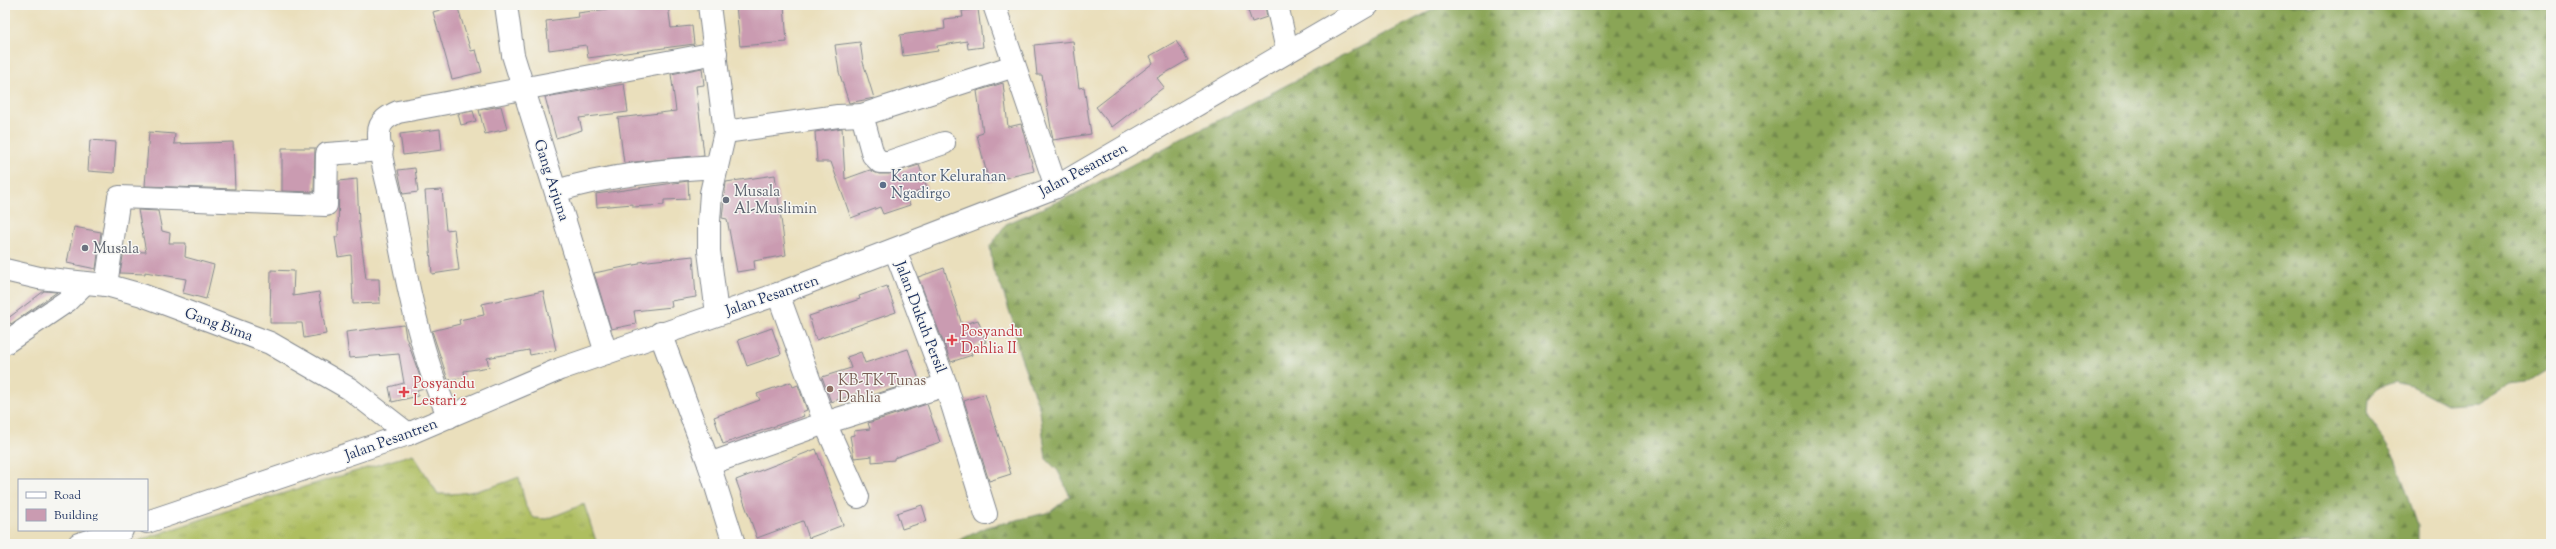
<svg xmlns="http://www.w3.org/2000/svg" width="2556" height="549" viewBox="0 0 2556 549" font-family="'Sorts Mill Goudy',serif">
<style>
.grass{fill:url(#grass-tufts);stroke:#64765f}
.forest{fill:url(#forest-firs);stroke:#526a5a}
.building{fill:#ca9bb1}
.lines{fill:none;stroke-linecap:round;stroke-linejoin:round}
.minor-casing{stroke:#82878d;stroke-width:24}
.major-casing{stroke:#82878d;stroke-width:24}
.minor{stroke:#fff;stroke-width:22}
.major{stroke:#fff;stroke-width:22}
.service-dot{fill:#5c6f8a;stroke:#f6f6f2;stroke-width:1.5}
.worship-dot{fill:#6b7280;stroke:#f6f6f2;stroke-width:1.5}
.health-dot{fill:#e0444e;stroke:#f6f6f2;stroke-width:1.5}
.education-dot{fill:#8d6e63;stroke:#f6f6f2;stroke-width:1.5}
.labels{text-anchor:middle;stroke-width:3;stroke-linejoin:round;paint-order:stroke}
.street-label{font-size:15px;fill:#1b2f5e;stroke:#f6f6f2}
.service-label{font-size:15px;fill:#4e5e75;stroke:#f6f6f2;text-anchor:start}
.worship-label{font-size:15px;fill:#5b616d;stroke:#f6f6f2;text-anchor:start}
.health-label{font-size:15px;fill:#be3a42;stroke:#f6f6f2;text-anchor:start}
.education-label{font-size:15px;fill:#785e54;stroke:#f6f6f2;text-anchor:start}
</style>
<defs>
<pattern id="grass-tufts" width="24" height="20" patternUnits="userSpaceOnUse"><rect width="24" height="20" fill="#aebe60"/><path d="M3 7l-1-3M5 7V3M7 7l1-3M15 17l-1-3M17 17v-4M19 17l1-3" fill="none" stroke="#8d9b52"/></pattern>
<pattern id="forest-firs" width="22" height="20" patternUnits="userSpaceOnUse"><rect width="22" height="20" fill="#8aa556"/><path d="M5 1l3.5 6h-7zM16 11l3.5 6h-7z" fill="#70874a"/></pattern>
</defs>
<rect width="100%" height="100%" fill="#f6f6f2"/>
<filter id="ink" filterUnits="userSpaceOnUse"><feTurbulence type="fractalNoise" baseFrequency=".025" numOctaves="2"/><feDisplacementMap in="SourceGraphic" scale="8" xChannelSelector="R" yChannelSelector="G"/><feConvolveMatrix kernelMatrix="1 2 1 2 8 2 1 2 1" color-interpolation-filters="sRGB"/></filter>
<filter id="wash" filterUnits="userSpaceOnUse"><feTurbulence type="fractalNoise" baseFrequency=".012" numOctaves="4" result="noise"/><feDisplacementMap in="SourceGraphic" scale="16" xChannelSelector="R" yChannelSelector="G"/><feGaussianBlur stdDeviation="0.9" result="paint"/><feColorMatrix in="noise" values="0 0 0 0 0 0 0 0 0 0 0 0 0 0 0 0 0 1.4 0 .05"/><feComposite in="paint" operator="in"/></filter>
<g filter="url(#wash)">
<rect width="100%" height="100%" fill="#eadfbc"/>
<path class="grass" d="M 413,454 L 438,494 C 468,495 491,488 519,477 L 526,507 L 534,518 L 547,519 L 584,504 L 597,544 L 129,544 L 238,507 Z"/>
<polygon class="forest" points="1442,5 2551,5 2551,367 2527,382 2509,384 2479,402 2446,404 2412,386 2395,382 2380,387 2368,398 2367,413 2395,458 2418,525 2418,544 951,544 987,527 1050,512 1070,496 1058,471 1046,459 1040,411 1018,349 1014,325 1001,286 993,270 990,246 1006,224 1077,193"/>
<g id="blocks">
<g class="building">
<polygon points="457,5 471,51 476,50 482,72 452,79 433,12"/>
<polygon points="622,5 668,5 671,28 692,26 694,44 588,58 586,45 549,50 546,21 579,17 578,13 622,7"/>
<polygon points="736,5 784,5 787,42 740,46"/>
<polygon points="1246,5 1265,5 1267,17 1252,22"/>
<polygon points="978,9 983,47 968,49 967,41 937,46 938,51 903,56 900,35 945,29 944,19 963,17 962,11"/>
<polygon points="1073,41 1079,88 1084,87 1091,134 1053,140 1042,75 1037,75 1034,45"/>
<polygon points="1176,41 1188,60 1157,78 1164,87 1112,127 1096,107 1153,63 1150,56"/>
<polygon points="860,42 863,62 874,98 849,103 839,72 835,45"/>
<polygon points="702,68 704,85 696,86 704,155 624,163 618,118 676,111 671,74"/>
<polygon points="1003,83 1008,127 1021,124 1034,171 989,182 977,135 983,133 977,91"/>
<polygon points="624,84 628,112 579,118 582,130 556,138 545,97"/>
<polygon points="501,106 507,129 485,134 479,110"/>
<polygon points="473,111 476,121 461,125 458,114"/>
<polygon points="842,128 845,179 870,170 879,174 889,174 919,165 927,188 907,196 910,205 883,214 880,207 851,218 831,162 817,162 815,132"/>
<polygon points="440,129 442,150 403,155 400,134"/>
<polygon points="149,132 175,134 174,144 233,142 235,189 145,186"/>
<polygon points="90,140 116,142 114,173 88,171"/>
<polygon points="282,148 315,148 314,192 282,191"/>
<polygon points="415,168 418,192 403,194 398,170"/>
<polygon points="775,175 786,255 754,261 755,269 737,272 727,219 722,218 726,182"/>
<polygon points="357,179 359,223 366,279 379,279 380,303 353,304 351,255 338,257 335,237 338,237 339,181"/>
<polygon points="688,181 689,199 664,200 664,205 633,207 633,204 597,207 596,194"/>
<polygon points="442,190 446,230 454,229 459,270 432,274 425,191"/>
<polygon points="138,210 158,211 162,231 170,233 169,243 186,243 185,257 214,265 206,299 183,293 186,279 145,272 145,274 120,273 124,251 146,252"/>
<polygon points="74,227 101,232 96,269 67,263"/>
<polygon points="693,256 696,297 671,301 672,307 634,311 636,324 611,329 594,273 639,264 639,262"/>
<polygon points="944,268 962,325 978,320 986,342 970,347 972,355 951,362 918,277"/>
<polygon points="271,270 294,271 293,296 319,292 326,334 304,338 302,323 270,323"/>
<polygon points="887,286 896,312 816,340 809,316 860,299 859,296"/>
<polygon points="44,291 57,292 11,324 7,319"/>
<polygon points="543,291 556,350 530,355 529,350 487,358 489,367 464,371 465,377 448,380 432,331 460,324 459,320 484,315 482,304"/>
<polygon points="404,325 406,337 424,388 417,390 418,396 392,402 389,387 404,383 399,354 349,358 346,332"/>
<polygon points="772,328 781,354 747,366 738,340"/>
<polygon points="908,349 919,380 861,399 859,393 831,402 822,377 851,368 847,357 861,352 865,363"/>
<polygon points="791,382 793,387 798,385 807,410 802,412 804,416 723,444 714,417 760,400 757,394"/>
<polygon points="985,394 1011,474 989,481 964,401"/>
<polygon points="927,404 940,442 894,458 894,460 872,462 872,456 854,458 850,436 854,435 854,431 870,429 868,423"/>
<polygon points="816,449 843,525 809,538 803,521 757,538 736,480"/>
<polygon points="922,505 927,521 902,529 897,513"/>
</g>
</g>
</g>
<g filter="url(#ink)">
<use href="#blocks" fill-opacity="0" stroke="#82878d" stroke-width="1"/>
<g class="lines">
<defs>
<g id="minor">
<polyline points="506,5 513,55 606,353"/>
<polyline points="709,5 725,132 711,193 709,221 709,251 717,314"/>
<polyline points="994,5 1056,187"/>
<polyline points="1277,5 1287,50"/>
<polyline points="725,132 838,116 862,115"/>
<polyline points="944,143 889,162 880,162 873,155 862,115 1014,66"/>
<path d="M 556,191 C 609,175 662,170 717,167"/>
<polyline points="895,250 946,385 986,514"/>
<polyline points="5,270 39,278 106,285 142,295 270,343 350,389 408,434"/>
<polyline points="106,285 119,197 326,205 327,154 382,150"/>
<polyline points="778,294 825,423 858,497"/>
<polyline points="660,333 709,464 734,544"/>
<polyline points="5,343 67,301 85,283"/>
<path d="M 449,417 C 418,349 405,272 391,198 C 387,181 378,150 379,133 C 379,121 389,116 398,112 L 716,53"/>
<polyline points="709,464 825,423 946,385"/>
</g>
<g id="major">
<polyline points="147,522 408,434 560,369 778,294 1056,187 1368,5"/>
<polyline points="79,544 122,530"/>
</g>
</defs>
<use href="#minor" class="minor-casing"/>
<use href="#major" class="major-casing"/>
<use href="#minor" class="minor"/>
<use href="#major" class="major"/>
</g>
</g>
<circle class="service-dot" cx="883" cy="185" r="4"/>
<g class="worship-dot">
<circle cx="726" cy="200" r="4"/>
<circle cx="85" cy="248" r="4"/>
</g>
<g class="health-dot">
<path d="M950 334h4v4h4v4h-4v4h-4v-4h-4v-4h4z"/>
<path d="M402 386h4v4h4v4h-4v4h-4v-4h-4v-4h4z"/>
</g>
<circle class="education-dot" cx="830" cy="389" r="4"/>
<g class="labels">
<g class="street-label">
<text transform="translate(1083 169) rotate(-28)" y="5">Jalan Pesantren</text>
<text transform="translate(552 180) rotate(72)" y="5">Gang Arjuna</text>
<text transform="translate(772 295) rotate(-19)" y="5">Jalan Pesantren</text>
<text transform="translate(921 317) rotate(69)" y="5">Jalan Dukuh Persil</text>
<text transform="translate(219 324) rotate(20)" y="5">Gang Bima</text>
<text transform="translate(391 439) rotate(-20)" y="5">Jalan Pesantren</text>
</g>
<g class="service-label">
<text x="891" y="181">Kantor Kelurahan<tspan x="891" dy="17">Ngadirgo</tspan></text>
</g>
<g class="worship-label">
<text x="734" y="196">Musala<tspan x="734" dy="17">Al-Muslimin</tspan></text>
<text x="93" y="253">Musala</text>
</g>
<g class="health-label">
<text x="961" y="336">Posyandu<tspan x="961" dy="17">Dahlia II</tspan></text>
<text x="413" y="388">Posyandu<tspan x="413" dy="17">Lestari 2</tspan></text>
</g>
<g class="education-label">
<text x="838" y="385">KB-TK Tunas<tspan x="838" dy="17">Dahlia</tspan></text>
</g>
</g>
<rect width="2556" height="549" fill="none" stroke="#f6f6f2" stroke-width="20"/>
<rect x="18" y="479" width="130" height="52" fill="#f6f6f2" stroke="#9ea6b7"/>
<rect x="26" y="492" width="20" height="6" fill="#ffffff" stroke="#9ea6b7"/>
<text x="54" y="499" font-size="12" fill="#1b2f5e">Road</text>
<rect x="26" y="509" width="20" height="12" fill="#ca9bb1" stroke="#9ea6b7"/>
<text x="54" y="519" font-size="12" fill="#1b2f5e">Building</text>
</svg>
